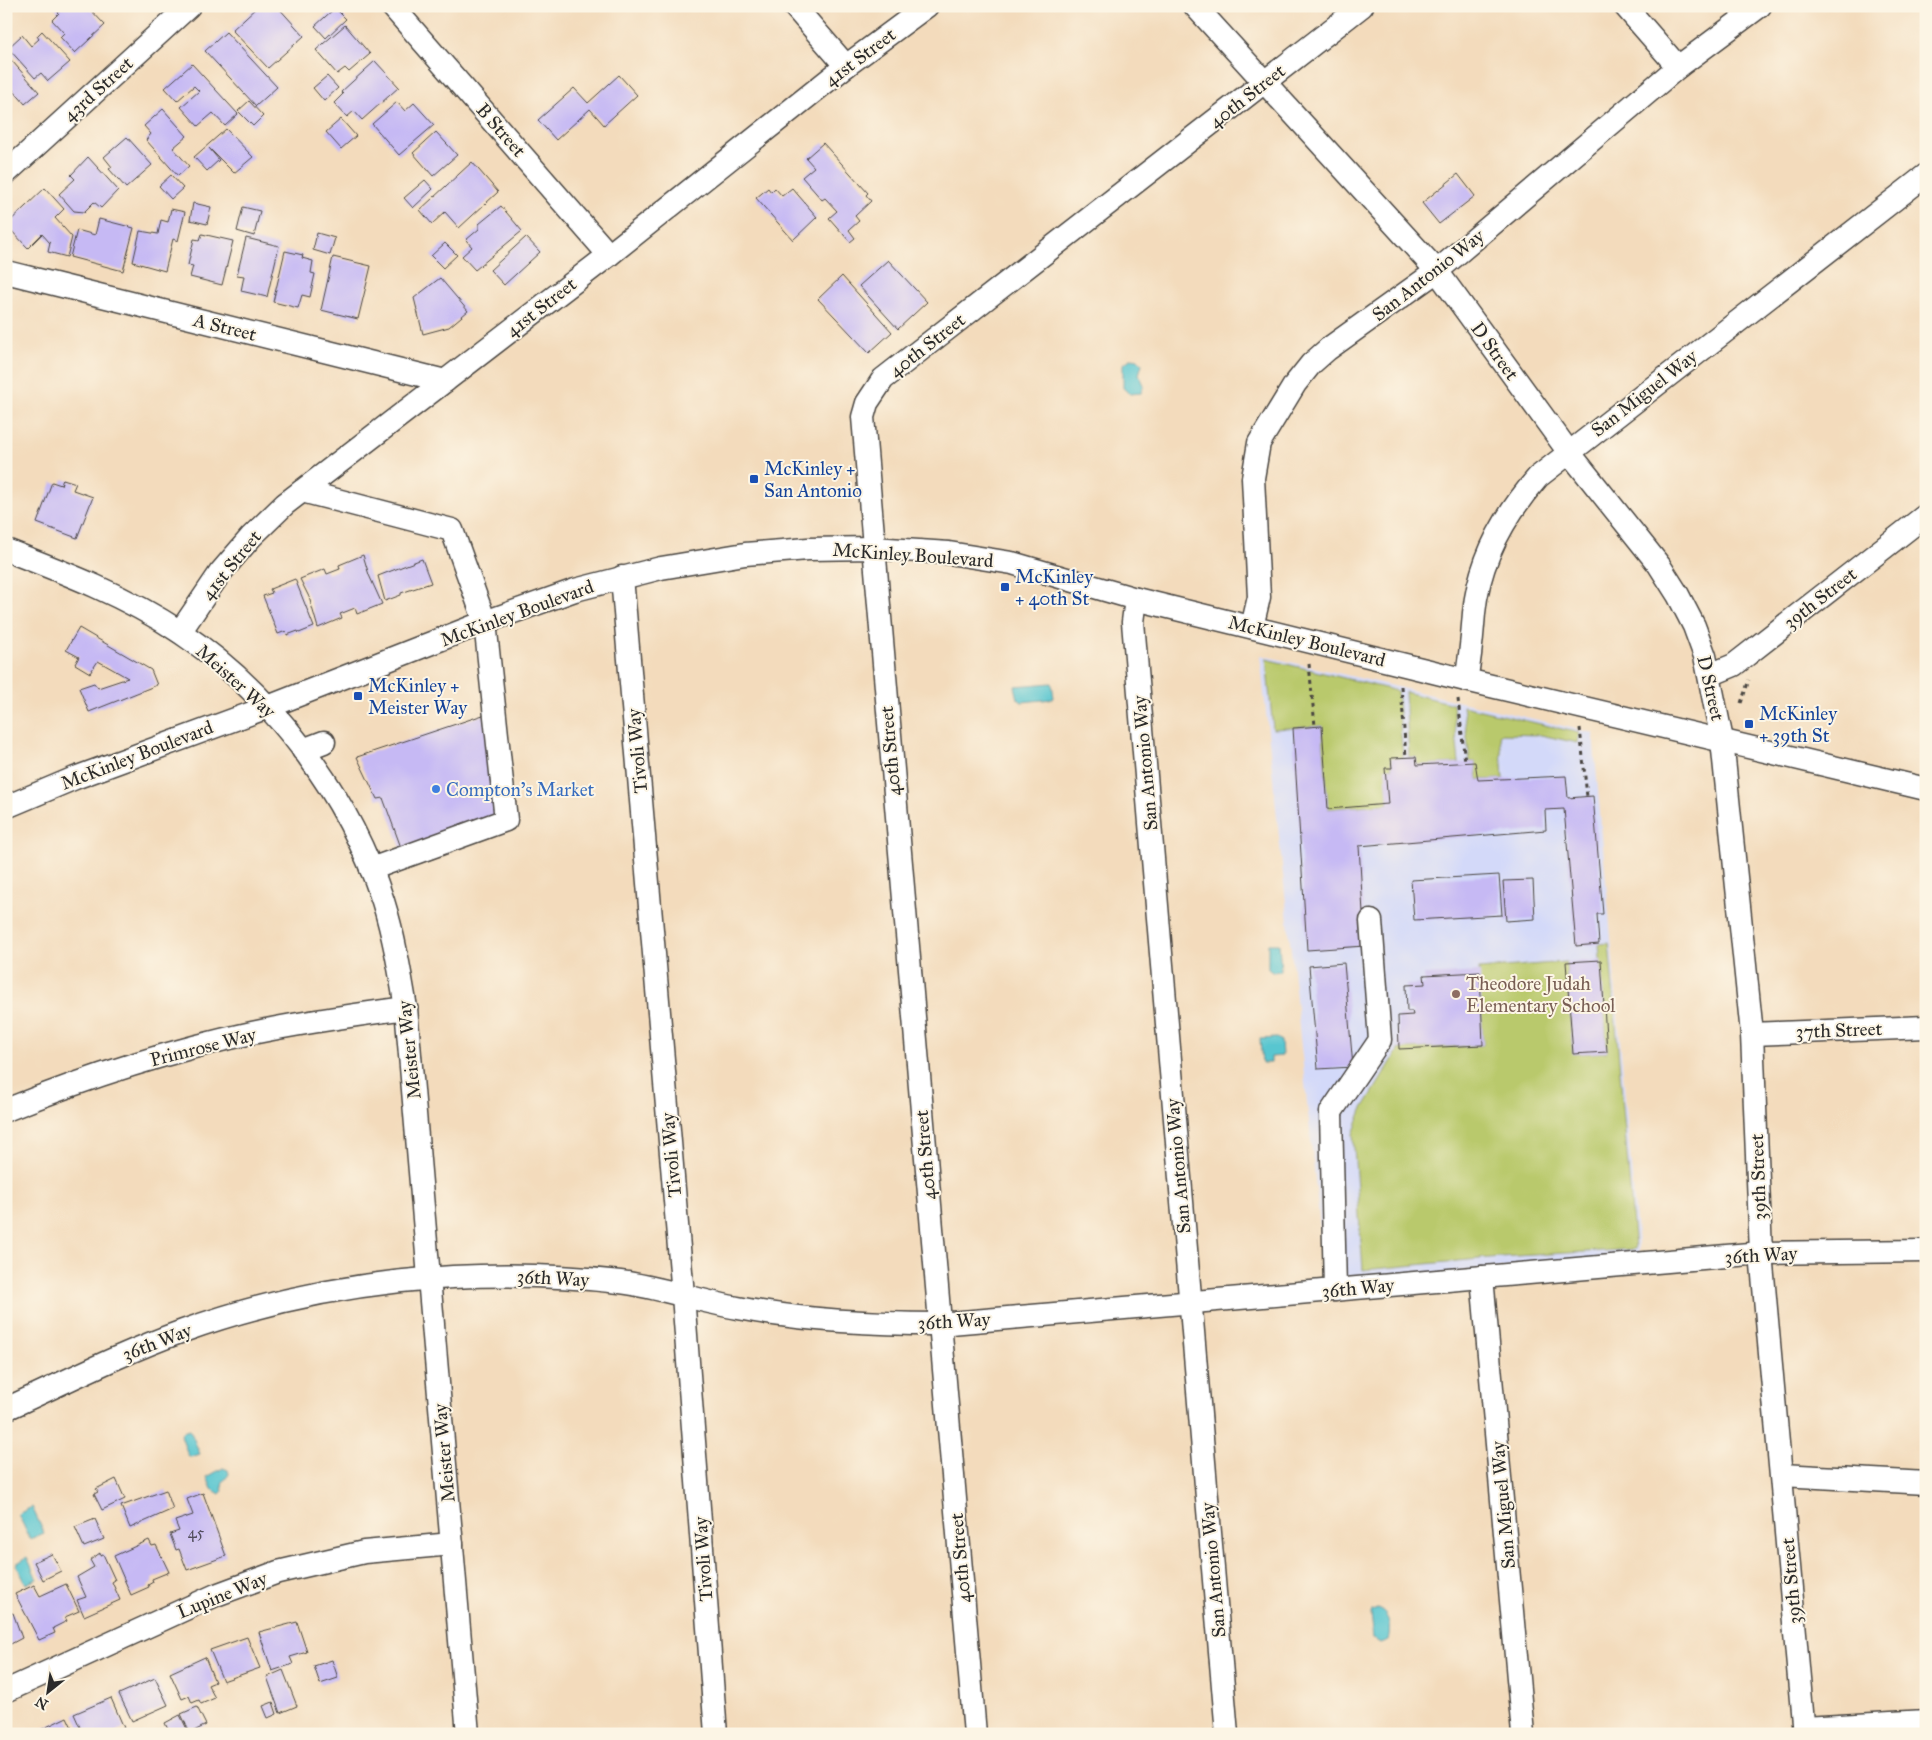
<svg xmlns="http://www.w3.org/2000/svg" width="1932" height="1740" font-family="'IM FELL Great Primer',serif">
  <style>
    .built { fill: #d3d9f9 }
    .green { fill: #b9c96c; stroke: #727a4c }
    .water { fill: #59c6d0; stroke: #42787e }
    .building { fill: #c6b9f4 }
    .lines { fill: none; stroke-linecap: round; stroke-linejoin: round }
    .minor-casing { stroke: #494541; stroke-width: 25 }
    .path { stroke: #494541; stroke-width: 3; stroke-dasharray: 4 4; stroke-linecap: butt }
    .minor { stroke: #fff; stroke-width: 22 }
    .transit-dot { fill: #1a4fb4; stroke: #fcf5e5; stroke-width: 2 }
    .shop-dot { fill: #3f7fe0; stroke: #fcf5e5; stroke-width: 2 }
    .education-dot { fill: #8d6e63; stroke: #fcf5e5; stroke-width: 2 }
    .labels { text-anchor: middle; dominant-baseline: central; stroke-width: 4; stroke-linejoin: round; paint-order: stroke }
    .number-label { font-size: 16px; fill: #524e5d }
    .street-label { font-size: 19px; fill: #2b2b2b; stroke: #fcf5e5 }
    .transit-label { font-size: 19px; fill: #164399; stroke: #fcf5e5; text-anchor: start }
    .shop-label { font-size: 19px; fill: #366cbe; stroke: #fcf5e5; text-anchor: start }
    .education-label { font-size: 19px; fill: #785e54; stroke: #fcf5e5; text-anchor: start }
  </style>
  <rect width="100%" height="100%" fill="#fcf5e5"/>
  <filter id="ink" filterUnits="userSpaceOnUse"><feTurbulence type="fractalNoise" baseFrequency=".02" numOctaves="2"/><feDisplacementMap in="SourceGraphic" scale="10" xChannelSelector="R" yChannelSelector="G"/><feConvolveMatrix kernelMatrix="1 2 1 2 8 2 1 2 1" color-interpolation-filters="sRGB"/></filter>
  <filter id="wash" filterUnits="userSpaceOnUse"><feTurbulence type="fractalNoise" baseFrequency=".0096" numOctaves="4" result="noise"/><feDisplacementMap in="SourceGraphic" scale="20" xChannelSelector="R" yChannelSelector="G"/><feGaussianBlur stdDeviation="1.12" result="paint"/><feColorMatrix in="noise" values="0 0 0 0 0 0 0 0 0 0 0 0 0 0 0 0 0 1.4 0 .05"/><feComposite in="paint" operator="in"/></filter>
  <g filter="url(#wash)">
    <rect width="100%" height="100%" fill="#f3dbbc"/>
    <polygon class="built" points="1260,655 1593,733 1639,1256 1326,1284"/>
    <g class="green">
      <polygon points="1266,659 1397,691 1403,758 1391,759 1392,768 1386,768 1388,804 1328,809 1322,726 1273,729"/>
      <polygon points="1405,692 1453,704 1459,763 1417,765 1416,757 1409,757"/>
      <polygon points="1463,706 1579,733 1578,743 1541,735 1500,734 1503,779 1478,780 1475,762 1470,762"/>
      <polygon points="1609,943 1635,1249 1500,1257 1363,1270 1353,1134 1362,1110 1399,1049 1483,1045 1479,969 1566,962 1573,1054 1607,1052 1599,944"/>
    </g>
    <g class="water">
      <polygon points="1132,358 1138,359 1142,364 1139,374 1144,385 1141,393 1130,394 1123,388 1123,364"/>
      <polygon points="1052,683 1054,698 1052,699 1022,702 1018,699 1015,686"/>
      <polygon points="1268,944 1279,944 1281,971 1272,972 1268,969"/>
      <polygon points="1277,1038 1281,1041 1282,1056 1271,1057 1271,1063 1262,1063 1260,1039"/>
      <polygon points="190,1430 200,1454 191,1457 188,1455 181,1435 182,1432"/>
      <path d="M223 1468 228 1470 229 1474C225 1481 220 1481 223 1491L220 1494 212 1489 207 1477Z"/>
      <polygon points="32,1507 44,1533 30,1539 18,1514"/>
      <polygon points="27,1557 37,1579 26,1584 16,1564"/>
      <path d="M1377 1609C1390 1613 1391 1628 1388 1640L1380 1643 1374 1639 1371 1614 1372 1611Z"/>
    </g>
    <g id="blocks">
      <g class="building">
        <polygon points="54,6 87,6 105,25 75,53 60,37 64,33 52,20 59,13"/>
        <polygon points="258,6 277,6 304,36 268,68 232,30"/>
        <polygon points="335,8 346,19 326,38 315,26"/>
        <polygon points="345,25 370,54 349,72 345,68 337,74 316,50"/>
        <polygon points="42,31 70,62 48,81 41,73 35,78 8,48 22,35 31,46 39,39 37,36"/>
        <polygon points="226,32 277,87 256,106 205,51"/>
        <polygon points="6,54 39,92 25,104 8,84 6,86"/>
        <polygon points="375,61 399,87 362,120 354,111 347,117 334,103 343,94 341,92"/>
        <polygon points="192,64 238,114 225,126 213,113 198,126 181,107 199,91 194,86 177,101 165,88"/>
        <polygon points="619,75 637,95 604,125 590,109 556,140 538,120 574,88 588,103"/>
        <polygon points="327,76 338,88 324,101 313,88"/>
        <polygon points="249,101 263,116 253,126 238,111"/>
        <polygon points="397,102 405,111 414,103 434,125 399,155 372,124"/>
        <polygon points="163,109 187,136 173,148 189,166 178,176 146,140 151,134 144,126"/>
        <polygon points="341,119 356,136 341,149 326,132"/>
        <polygon points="226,129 253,157 234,173 209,148 219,160 207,171 194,157"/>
        <polygon points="436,132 457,155 433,176 413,153"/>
        <polygon points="127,137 152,165 126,188 109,169 112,167 104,157"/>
        <polygon points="823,143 868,193 866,195 871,201 855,216 859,221 849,230 855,238 850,242 829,218 837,211 825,198 822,200 802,177 814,167 806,158"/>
        <polygon points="88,157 118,190 101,208 94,202 84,212 74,211 59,194 75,179 71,175"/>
        <polygon points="472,162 498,192 459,228 445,212 432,224 420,210"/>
        <polygon points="1458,174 1475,196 1439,224 1422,203"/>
        <polygon points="171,175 183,188 171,199 159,186"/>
        <polygon points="425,180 433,189 413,208 404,198"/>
        <polygon points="45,188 64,209 55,218 72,237 67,257 48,252 50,243 42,234 28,248 6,225"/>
        <polygon points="768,188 771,192 775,188 782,196 792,188 817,217 793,240 756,198"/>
        <polygon points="193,203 211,207 207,224 190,220"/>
        <polygon points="501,206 522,231 475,270 462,256 472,247 466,240 479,229 479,224"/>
        <polygon points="243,207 260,211 254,236 237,231"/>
        <polygon points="171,209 185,212 178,241 173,239 165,271 133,262 140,231 158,234 161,220 168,222"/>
        <polygon points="99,219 134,228 123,271 70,257 77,230 95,235"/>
        <polygon points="317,233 335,238 330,255 313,250"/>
        <polygon points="202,234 233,241 222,285 190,277 193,266 188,265 194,239 200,240"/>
        <polygon points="526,237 540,252 504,285 490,270"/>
        <polygon points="246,238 279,246 267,297 241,291 244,276 237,275"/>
        <polygon points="445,243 457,255 443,268 431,256"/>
        <polygon points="285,251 303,255 302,258 313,261 311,273 315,274 310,297 302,295 298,308 273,302"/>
        <polygon points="333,257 371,266 358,319 321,310"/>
        <polygon points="888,260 927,302 898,329 859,286"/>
        <polygon points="842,276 892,332 869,353 818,299"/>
        <polygon points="440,278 468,311 449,327 423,334 414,298"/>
        <polygon points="63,479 76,483 73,490 93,497 77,538 37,523 52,482 61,485"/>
        <polygon points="363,555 369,575 382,604 357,614 355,608 340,614 342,618 318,628 309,597 300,579 325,569 327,574 340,569 339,565"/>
        <polygon points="422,559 431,583 401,593 401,595 385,601 378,576"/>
        <polygon points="295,579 314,627 299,633 298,631 287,635 286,631 278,634 263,596 272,593 270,589"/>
        <polygon points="79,628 151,670 157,685 89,712 79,688 94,683 98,688 128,678 98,661 90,673 75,664 79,657 66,650"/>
        <polygon points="486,714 500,818 403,853 383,798 377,799 357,757"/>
        <polygon points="1322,726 1328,809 1388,804 1385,768 1392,768 1391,758 1416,757 1417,765 1475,762 1478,780 1566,776 1568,798 1593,796 1603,914 1597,914 1599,944 1576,946 1564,809 1545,810 1546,830 1359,846 1365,946 1307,950 1293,728"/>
        <polygon points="1499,875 1502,915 1414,920 1411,880"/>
        <polygon points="1533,880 1535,919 1506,921 1503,881"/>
        <polygon points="1601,960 1607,1052 1573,1054 1566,962"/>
        <polygon points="1344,963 1353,1067 1318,1069 1309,966"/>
        <polygon points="1480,972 1483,1045 1399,1049 1398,1016 1413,1015 1412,1011 1407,1011 1406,985 1425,984 1424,975"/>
        <polygon points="116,1479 125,1499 102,1510 94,1494 98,1492 96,1489"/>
        <polygon points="166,1490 173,1509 130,1528 121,1506"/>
        <polygon points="203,1493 226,1556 187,1570 179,1549 176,1550 170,1534 179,1531 175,1521 193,1515 187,1499"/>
        <polygon points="95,1519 104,1539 84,1547 75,1527"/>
        <polygon points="149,1540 152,1546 156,1545 169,1572 152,1579 153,1582 148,1585 149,1587 131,1595 114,1556"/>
        <polygon points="100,1553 100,1555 103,1554 115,1580 112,1582 120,1600 84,1616 77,1600 86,1597 77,1577 94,1567 90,1560"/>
        <polygon points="52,1554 61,1571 43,1580 34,1562"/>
        <polygon points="66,1584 79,1611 65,1617 67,1621 53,1628 55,1633 39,1640 15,1594 34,1585 40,1596"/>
        <polygon points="13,1613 22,1638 7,1646 9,1652 6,1653 6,1614"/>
        <polygon points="297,1622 307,1652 290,1657 293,1664 272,1671 259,1632"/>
        <polygon points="247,1637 260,1668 223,1681 210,1650"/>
        <polygon points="205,1657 215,1682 208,1685 215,1698 201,1704 199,1700 192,1703 189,1696 182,1699 170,1673"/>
        <polygon points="332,1660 338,1678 320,1684 314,1666"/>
        <polygon points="283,1670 297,1706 280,1713 267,1677"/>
        <polygon points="155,1678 168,1705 132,1721 119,1694"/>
        <polygon points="111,1698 124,1728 116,1731 118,1734 83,1734 74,1714"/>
        <polygon points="273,1702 277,1714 268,1718 263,1706"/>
        <polygon points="197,1707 206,1725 190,1733 181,1714"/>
        <polygon points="180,1715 189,1733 170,1734 165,1723"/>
        <polygon points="67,1717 75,1734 32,1734"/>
      </g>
    </g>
  </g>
  <g filter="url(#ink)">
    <use href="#blocks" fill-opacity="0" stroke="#494541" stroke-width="1"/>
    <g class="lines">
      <defs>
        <g id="minor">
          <polyline points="392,6 609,255"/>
          <polyline points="794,6 846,66"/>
          <polyline points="1195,6 1437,271 1568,451 1659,565 1678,595 1694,626 1705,656 1722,740 1752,1034 1761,1253 1804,1734"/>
          <polyline points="1625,6 1678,67"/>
          <polyline points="6,173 189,6"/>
          <polyline points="6,272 445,381"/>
          <polyline points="302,491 452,530 485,622 506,820 371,869"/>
          <path d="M6 550C66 573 126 596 180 632 274 695 348 794 383 901 394 936 400 972 406 1008L468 1734"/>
          <polyline points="622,577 683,1295 716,1734"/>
          <polyline points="1136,599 1133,622 1227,1734"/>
          <polyline points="1252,627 1259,597 1253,478 1259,443 1295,384 1311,364 1328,349 1437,271 1678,67 1760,6"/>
          <polyline points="180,632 220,573 251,537 285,504 609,255 846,66 927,6"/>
          <polyline points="1710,675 1734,665 1926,515"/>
          <path d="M1466 680C1471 655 1472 638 1474 613 1479 560 1504 516 1538 477L1926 175"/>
          <polyline points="303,750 324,742"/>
          <polyline points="6,807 75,778 268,707 485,622 575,590 661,568 745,554 808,549 873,548 949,553 1012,563 1136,599 1466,680 1926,789"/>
          <polyline points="1752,1034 1926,1027"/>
          <path d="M6 1110C86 1078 168 1051 252 1033 303 1022 354 1015 406 1008"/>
          <polyline points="1482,1277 1523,1734"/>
          <polyline points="1335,1290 1331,1112 1380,1040 1371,921"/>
          <path d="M6 1409C65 1382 122 1353 183 1331 320 1281 475 1265 620 1282 660 1287 698 1301 738 1308 805 1321 871 1324 939 1324L1761 1253 1926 1251"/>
          <polyline points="1782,1475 1926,1483"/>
          <polyline points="6,1691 216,1595 278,1572 364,1552 452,1544"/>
          <polyline points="1804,1728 1926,1721"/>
          <polyline points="975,1734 863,417 867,403 883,379 1362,6"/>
        </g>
      </defs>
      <use href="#minor" class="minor-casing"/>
      <g class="path">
        <polyline points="1309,664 1315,726"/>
        <polyline points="1401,686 1406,758"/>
        <polyline points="1458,699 1465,762"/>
        <polyline points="1741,703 1749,680"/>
        <polyline points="1580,728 1587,797"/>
      </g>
      <use href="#minor" class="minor"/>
    </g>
  </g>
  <g class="transit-dot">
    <rect x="749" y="474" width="10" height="10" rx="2.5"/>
    <rect x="1000" y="582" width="10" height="10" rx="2.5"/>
    <rect x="353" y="691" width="10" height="10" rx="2.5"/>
    <rect x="1744" y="719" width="10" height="10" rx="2.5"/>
  </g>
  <circle class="shop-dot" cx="436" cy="789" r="5"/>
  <circle class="education-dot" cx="1456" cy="994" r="5"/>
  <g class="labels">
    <g class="number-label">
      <text x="196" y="1532">45</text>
    </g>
    <g class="street-label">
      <text transform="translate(860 57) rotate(-37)">41st Street</text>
      <text transform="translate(98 89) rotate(-42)">43rd Street</text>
      <text transform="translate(1247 96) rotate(-38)">40th Street</text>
      <text transform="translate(501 130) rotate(49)">B Street</text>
      <text transform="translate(1428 275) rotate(-38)">San Antonio Way</text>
      <text transform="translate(541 307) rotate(-38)">41st Street</text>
      <text transform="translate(225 327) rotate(14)">A Street</text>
      <text transform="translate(927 345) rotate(-38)">40th Street</text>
      <text transform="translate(1495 351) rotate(54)">D Street</text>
      <text transform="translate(1644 393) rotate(-38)">San Miguel Way</text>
      <text transform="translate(913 555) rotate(4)">McKinley Boulevard</text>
      <text transform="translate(231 565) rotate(-51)">41st Street</text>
      <text transform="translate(1820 598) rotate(-38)">39th Street</text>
      <text transform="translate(517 613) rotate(-20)">McKinley Boulevard</text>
      <text transform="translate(1307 641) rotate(14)">McKinley Boulevard</text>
      <text transform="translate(236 681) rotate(42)">Meister Way</text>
      <text transform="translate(1711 688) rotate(77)">D Street</text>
      <text transform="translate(637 751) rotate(-95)">Tivoli Way</text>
      <text transform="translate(890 751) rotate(-95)">40th Street</text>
      <text transform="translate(137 755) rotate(-21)">McKinley Boulevard</text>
      <text transform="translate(1145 763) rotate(-95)">San Antonio Way</text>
      <text transform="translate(1839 1030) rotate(-2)">37th Street</text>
      <text transform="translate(203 1047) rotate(-14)">Primrose Way</text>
      <text transform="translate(409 1050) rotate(-96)">Meister Way</text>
      <text transform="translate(671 1155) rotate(-95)">Tivoli Way</text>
      <text transform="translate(925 1155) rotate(-95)">40th Street</text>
      <text transform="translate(1178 1166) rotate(-95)">San Antonio Way</text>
      <text transform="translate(1758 1177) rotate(-92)">39th Street</text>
      <text transform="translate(1761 1255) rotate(-3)">36th Way</text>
      <text transform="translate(553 1278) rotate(3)">36th Way</text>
      <text transform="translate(1358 1288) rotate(-5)">36th Way</text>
      <text transform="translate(954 1321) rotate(-3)">36th Way</text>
      <text transform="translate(157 1342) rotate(-21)">36th Way</text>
      <text transform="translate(444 1453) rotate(-95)">Meister Way</text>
      <text transform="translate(1503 1505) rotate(-95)">San Miguel Way</text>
      <text transform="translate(960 1558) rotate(-95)">40th Street</text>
      <text transform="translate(703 1559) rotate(-94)">Tivoli Way</text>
      <text transform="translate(1213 1570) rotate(-95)">San Antonio Way</text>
      <text transform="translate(1791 1581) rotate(-95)">39th Street</text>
      <text transform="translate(222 1595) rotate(-22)">Lupine Way</text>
    </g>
    <g class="transit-label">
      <text x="764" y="468">McKinley +<tspan x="764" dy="22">San Antonio</tspan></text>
      <text x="1015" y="576">McKinley<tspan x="1015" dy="22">+ 40th St</tspan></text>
      <text x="368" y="685">McKinley +<tspan x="368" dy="22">Meister Way</tspan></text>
      <text x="1759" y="713">McKinley<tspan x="1759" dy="22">+ 39th St</tspan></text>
    </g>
    <g class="shop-label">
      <text x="446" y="789">Compton's Market</text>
    </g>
    <g class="education-label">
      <text x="1466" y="983">Theodore Judah<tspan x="1466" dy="22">Elementary School</tspan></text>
    </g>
  </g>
  <rect width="1932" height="1740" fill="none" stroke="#fcf5e5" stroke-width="25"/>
  <g transform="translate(48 1692) rotate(210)" stroke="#fcf5e5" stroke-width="4" paint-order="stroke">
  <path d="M0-4L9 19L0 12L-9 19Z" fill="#2b2b2b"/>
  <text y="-8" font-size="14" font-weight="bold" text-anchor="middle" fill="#2b2b2b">N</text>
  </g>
</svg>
